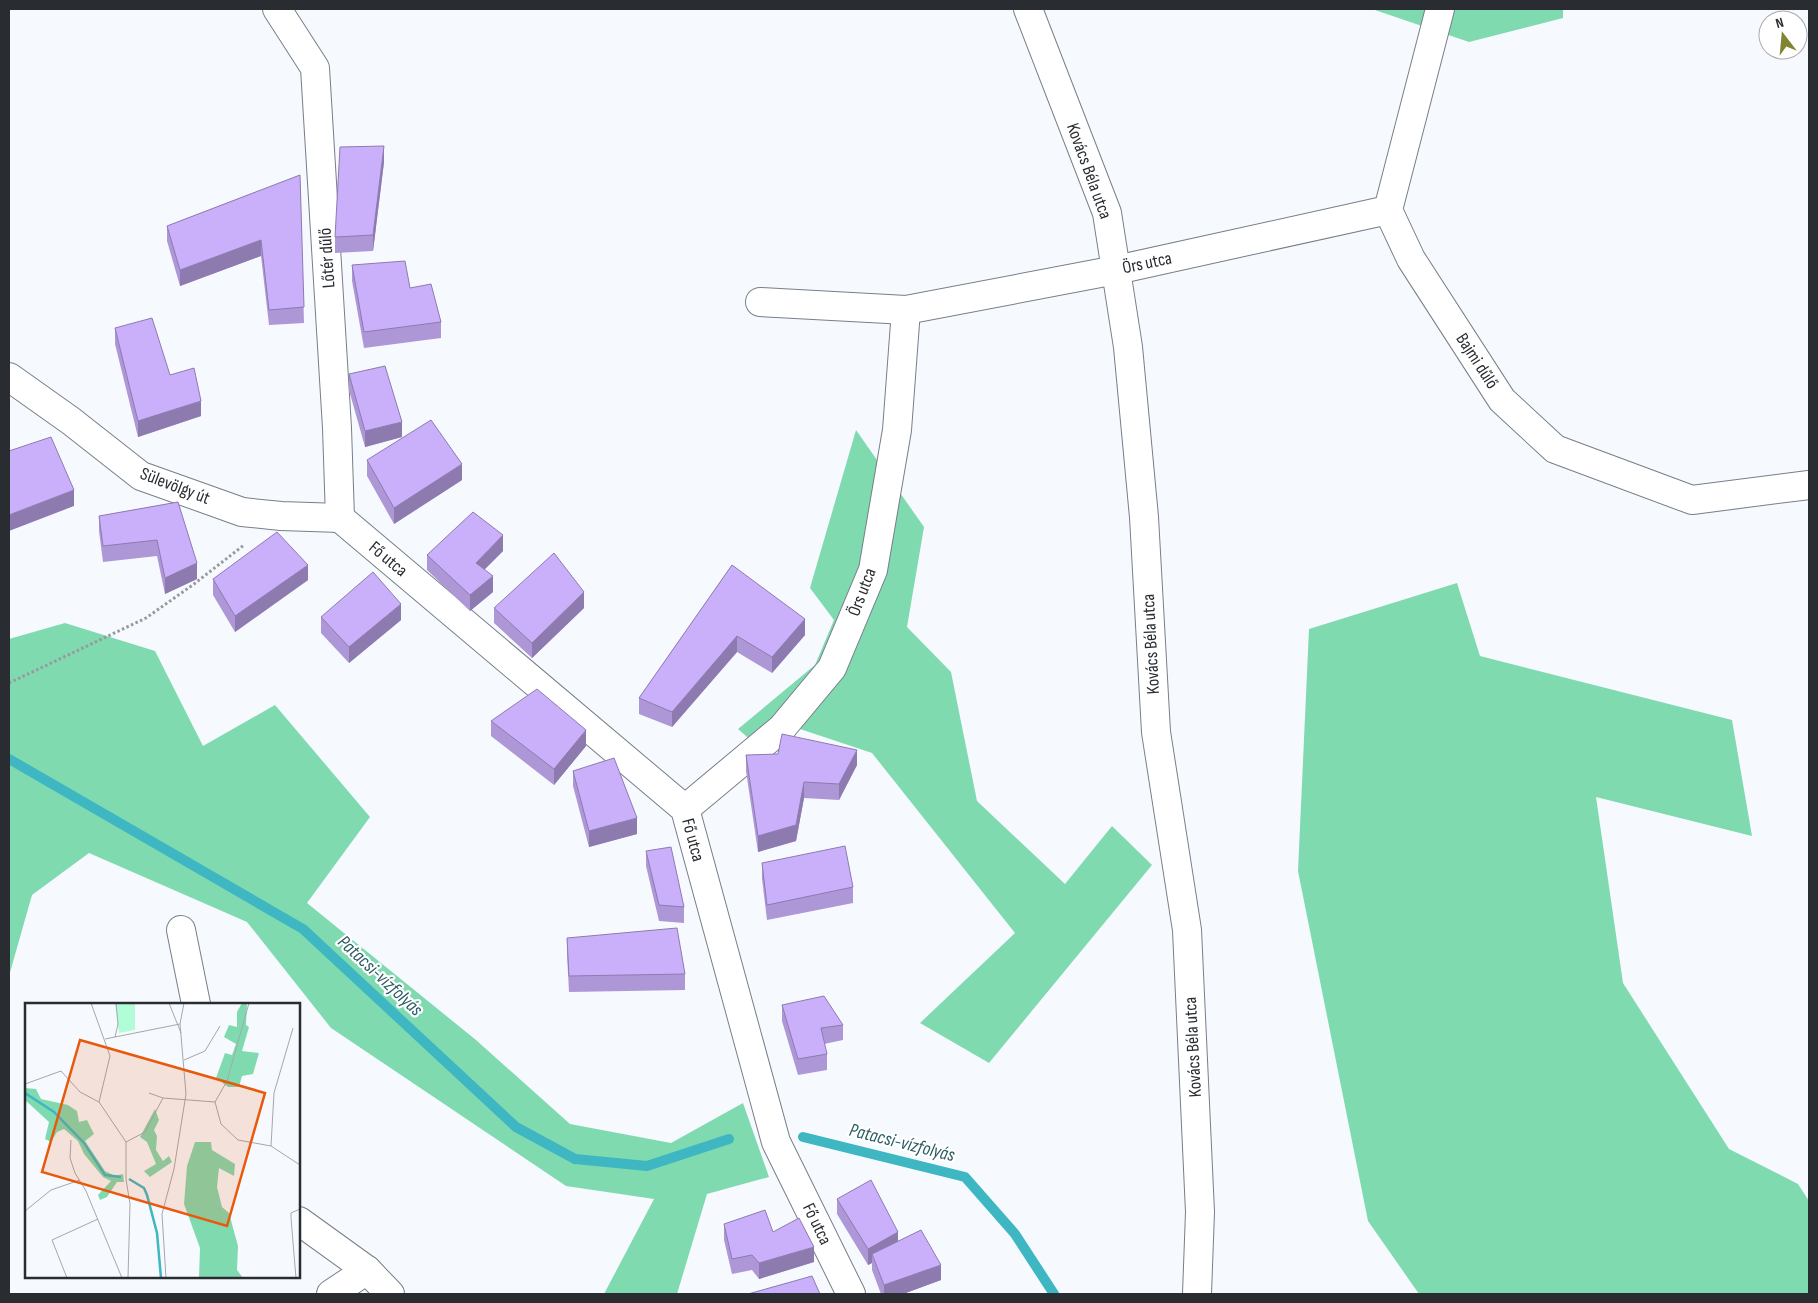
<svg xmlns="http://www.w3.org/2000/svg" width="1818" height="1303" font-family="'Sofia Sans Condensed',sans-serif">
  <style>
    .forest { fill: #80dab0 }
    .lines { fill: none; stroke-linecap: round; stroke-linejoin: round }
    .stream { stroke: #3eb7c3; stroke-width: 10 }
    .minor-casing { stroke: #767f88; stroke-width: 30 }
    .path { stroke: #969a9e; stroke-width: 3; stroke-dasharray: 2.5 2.5; stroke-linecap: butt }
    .minor { stroke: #fff; stroke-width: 28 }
    .wall { fill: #ae97d7 }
    .shaded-wall { fill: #8d7baf }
    .building { fill: #cab0fa; stroke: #8d7baf }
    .labels { text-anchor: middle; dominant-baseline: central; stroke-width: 4.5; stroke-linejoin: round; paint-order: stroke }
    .street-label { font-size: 18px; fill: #292d31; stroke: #fff }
    .water-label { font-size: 19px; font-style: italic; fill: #2b5d63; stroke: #fff }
    .inset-river { fill: none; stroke: #3eb7c3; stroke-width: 2.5 }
    .inset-road { fill: none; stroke: #a4a8ac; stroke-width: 1 }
    .view { fill: #e8590c; fill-opacity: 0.15; stroke: #e8590c; stroke-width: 2.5 }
    .inset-edge { fill: none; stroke: #292d31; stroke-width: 2.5 }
  </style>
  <rect width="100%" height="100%" fill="#f6fafe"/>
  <g class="forest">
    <polygon points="1372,9 1563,9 1563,18 1469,42"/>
    <polygon points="856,430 924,527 907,627 951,672 977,801 1065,884 1112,826 1152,865 989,1063 920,1023 1015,933 872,753 794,727 768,755 738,729 815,665 834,620 810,588"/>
    <polygon points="1457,583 1480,656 1732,720 1752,836 1596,797 1623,983 1729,1149 1798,1184 1809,1201 1809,1294 1419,1294 1368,1221 1298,871 1309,629"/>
    <polygon points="65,623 155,651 203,746 275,705 370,817 307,903 476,1040 570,1124 671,1143 743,1103 769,1177 707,1194 677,1294 604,1294 654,1199 566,1186 331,1028 247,922 89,853 32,895 9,976 9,639"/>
  </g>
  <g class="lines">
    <g class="stream">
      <polyline points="9,759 303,929 516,1127 575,1159 647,1166 729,1139"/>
      <polyline points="803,1137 965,1177 1015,1234 1054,1294"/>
    </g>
    <defs>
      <g id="minor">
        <polyline points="277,9 315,68 337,428 340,518"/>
        <polyline points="1028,9 1107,213 1128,347 1144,517 1156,732 1187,930 1200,1212 1197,1294"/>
        <polyline points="1440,9 1388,210 1411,259 1502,400 1555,449 1692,500 1809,485"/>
        <polyline points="760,302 906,310 1116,270 1388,210"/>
        <polyline points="9,377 71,421 141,476 242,512 281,516 340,518"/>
        <polyline points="340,518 685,809 776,1142 851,1294"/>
        <polyline points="685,809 782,728 832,668 873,570 897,430 906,310"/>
        <polyline points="181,930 196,1004"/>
        <polyline points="299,1221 367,1270 390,1294"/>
        <polyline points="331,1294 367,1270"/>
      </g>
    </defs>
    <use href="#minor" class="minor-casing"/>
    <polyline class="path" points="9,683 146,618 194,584 244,545"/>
    <use href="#minor" class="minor"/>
  </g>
  <g class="wall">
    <polygon points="384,162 373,251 335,253 335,237"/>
    <polygon points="300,175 304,323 269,325 261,256 180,286 167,241 167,226"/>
    <polygon points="352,265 410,288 441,322 441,338 364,348 352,281"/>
    <polygon points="115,328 201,416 138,437 115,344"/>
    <polygon points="349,374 402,437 365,447 349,390"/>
    <polygon points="367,460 462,480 394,524 367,476"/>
    <polygon points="178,502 197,579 165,594 157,556 103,562 99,531 99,516"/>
    <polygon points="503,551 484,570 493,592 470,611 427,570 427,555"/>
    <polygon points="732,565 805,635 772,673 737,652 672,727 639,714 639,698"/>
    <polygon points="213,579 308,580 235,632 213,595"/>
    <polygon points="494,608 584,608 532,658 494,623"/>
    <polygon points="321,617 401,620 349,663 321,633"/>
    <polygon points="491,721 586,746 554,785 491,736"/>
    <polygon points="746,755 857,765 839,800 804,798 796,841 758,852 746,771"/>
    <polygon points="573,771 637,834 589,847 573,786"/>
    <polygon points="646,851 684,907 684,923 659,921 646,866"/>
    <polygon points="762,863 853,887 853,903 767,920 762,879"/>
    <polygon points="567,938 685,974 685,990 569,992 567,954"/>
    <polygon points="782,1005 843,1025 843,1040 824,1044 827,1054 827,1070 798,1075 782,1021"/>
    <polygon points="837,1199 898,1242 941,1280 903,1294 881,1294 872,1270 872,1263 868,1265 837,1214"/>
    <polygon points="724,1224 773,1232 814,1262 759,1279 752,1270 732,1274 724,1240"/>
  </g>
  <g class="shaded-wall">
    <polygon points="384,146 384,162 373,251 373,235"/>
    <polygon points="261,240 261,256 180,286 180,270"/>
    <polygon points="201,401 201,416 138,437 138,421"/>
    <polygon points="402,422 402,437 365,447 365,431"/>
    <polygon points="462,464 462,480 394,524 394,508"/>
    <polygon points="74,490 74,506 9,531 9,515"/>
    <polygon points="503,535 503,551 476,578 476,563"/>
    <polygon points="197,563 197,579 165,594 165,578"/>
    <polygon points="308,565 308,580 235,632 235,616"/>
    <polygon points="493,576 493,592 470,611 470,595"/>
    <polygon points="584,592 584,608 532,658 532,643"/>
    <polygon points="401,604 401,620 349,663 349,647"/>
    <polygon points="805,619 805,635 772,673 772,657"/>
    <polygon points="737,636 737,652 672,727 672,712"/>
    <polygon points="586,730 586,746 554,785 554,769"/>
    <polygon points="857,750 857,765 839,800 839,784"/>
    <polygon points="804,782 804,798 796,841 758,852 758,836"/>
    <polygon points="637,818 637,834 589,847 589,831"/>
    <polygon points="898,1232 898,1247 872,1254 872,1263 868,1265 868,1249"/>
    <polygon points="814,1247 814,1262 759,1279 759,1263"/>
    <polygon points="941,1265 941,1280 903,1294 884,1294 884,1285"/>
  </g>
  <g class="building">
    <polygon points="384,146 373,235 335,237 340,147"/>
    <polygon points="300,175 304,307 269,310 261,240 180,270 167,226"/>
    <polygon points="405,261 410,288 431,284 441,322 364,332 352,265"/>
    <polygon points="152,318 170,375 194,368 201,401 138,421 115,328"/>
    <polygon points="385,366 402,422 365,431 349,374"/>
    <polygon points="431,420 462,464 394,508 367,460"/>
    <polygon points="51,437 74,490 9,515 9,451"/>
    <polygon points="178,502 197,563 165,578 157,540 103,546 99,516"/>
    <polygon points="473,512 503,535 476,563 493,576 470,595 427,555"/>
    <polygon points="277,532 308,565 235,616 213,579"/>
    <polygon points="554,553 584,592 532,643 494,608"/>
    <polygon points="732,565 805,619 772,657 737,636 672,712 639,698"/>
    <polygon points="373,572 401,604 349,647 321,617"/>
    <polygon points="537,689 586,730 554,769 491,721"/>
    <polygon points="782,734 857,750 839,784 804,782 796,825 758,836 746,755 778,754"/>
    <polygon points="614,758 637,818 589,831 573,771"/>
    <polygon points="845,846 853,887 767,905 762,863"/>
    <polygon points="671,847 684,907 659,905 646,851"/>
    <polygon points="677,928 685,974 569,976 567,938"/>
    <polygon points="824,996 843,1025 821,1028 827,1054 798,1059 782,1005"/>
    <polygon points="871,1180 898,1232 868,1249 837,1199"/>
    <polygon points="765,1210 773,1232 799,1218 814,1247 759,1263 752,1255 732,1259 724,1224"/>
    <polygon points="921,1230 941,1265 884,1285 872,1254"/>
    <polygon points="812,1276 820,1294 748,1294"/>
  </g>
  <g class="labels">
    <g class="street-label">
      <text transform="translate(1089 171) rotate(70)">Kovács Béla utca</text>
      <text transform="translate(327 258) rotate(-94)">Lőtér dűlő</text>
      <text transform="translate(1147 263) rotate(-12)">Örs utca</text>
      <text transform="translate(1477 361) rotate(57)">Bajmi dűlő</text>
      <text transform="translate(175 486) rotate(21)">Sülevölgy út</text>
      <text transform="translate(388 559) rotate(40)">Fő utca</text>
      <text transform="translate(862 592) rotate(-69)">Örs utca</text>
      <text transform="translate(1151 644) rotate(-93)">Kovács Béla utca</text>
      <text transform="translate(693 840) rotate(75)">Fő utca</text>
      <text transform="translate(1193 1047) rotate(-93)">Kovács Béla utca</text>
      <text transform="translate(817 1224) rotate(64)">Fő utca</text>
    </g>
    <g class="water-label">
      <text transform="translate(380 976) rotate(43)">Patacsi-vízfolyás</text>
      <text transform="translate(902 1143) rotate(14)">Patacsi-vízfolyás</text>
    </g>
  </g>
  <g transform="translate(25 1003)">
    <rect width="275" height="275" fill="#f6fafe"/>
    <path d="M90 0H110V27L94 30Z" fill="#b0fdd8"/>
    <path d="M217 0H222L221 22 224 24 217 48 234 50 228 71 217 73 214 84H203L191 75 200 50 207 52 211 41 199 34 204 22 212 24V9ZM0 85 11 86 16 96 43 102 52 108 54 119 62 117 69 131 60 138 80 168 90 173 98 171 99 179H92L82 194 75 197 73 192 86 178 78 174 59 151 53 138 39 126 32 129 26 139 20 136 24 119 0 97ZM130 106 134 117 129 127 132 133 131 147 138 158 144 153 147 159 125 174 119 168 131 161 122 139 115 134ZM170 139H186L187 147 210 161 209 173 194 165 192 184 197 204 204 210 213 243 212 267 218 275H174L175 245 159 201 162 163Z" fill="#80dab0"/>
    <path class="inset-river" d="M0 90 29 109 59 140 80 172 96 174M104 176 119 185 122 192 132 230 136 275"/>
    <path class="inset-road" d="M66 0 85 53 74 99M144 0 156 30M224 0 202 78 190 99 196 121 213 137 246 143 275 162M90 34 93 21 91 0M80 36 155 21 159 0M159 57 180 48 195 23M0 81 36 68 55 89 74 99M124 90 138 95 190 99M74 99 101 139V176L105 201 103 275M46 137 45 155 50 170 61 188 97 275M101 139 120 129 138 95M246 143 249 90 268 25M0 208 26 187 55 177M42 275 27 237 73 216M141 275 137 211 149 166 161 91 155 21M271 275 266 215V210L275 206"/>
    <path class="view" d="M55 37 240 90 202 223 17 169Z"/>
    <rect width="275" height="275" class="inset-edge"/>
  </g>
  <rect width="1818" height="1303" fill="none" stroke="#292d31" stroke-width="20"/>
  <g transform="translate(1783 35) rotate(344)"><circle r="24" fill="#ffffff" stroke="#a9abad"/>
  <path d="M0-4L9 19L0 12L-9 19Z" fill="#808530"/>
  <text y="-8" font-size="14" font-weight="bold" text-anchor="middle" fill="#292d31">N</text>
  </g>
</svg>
